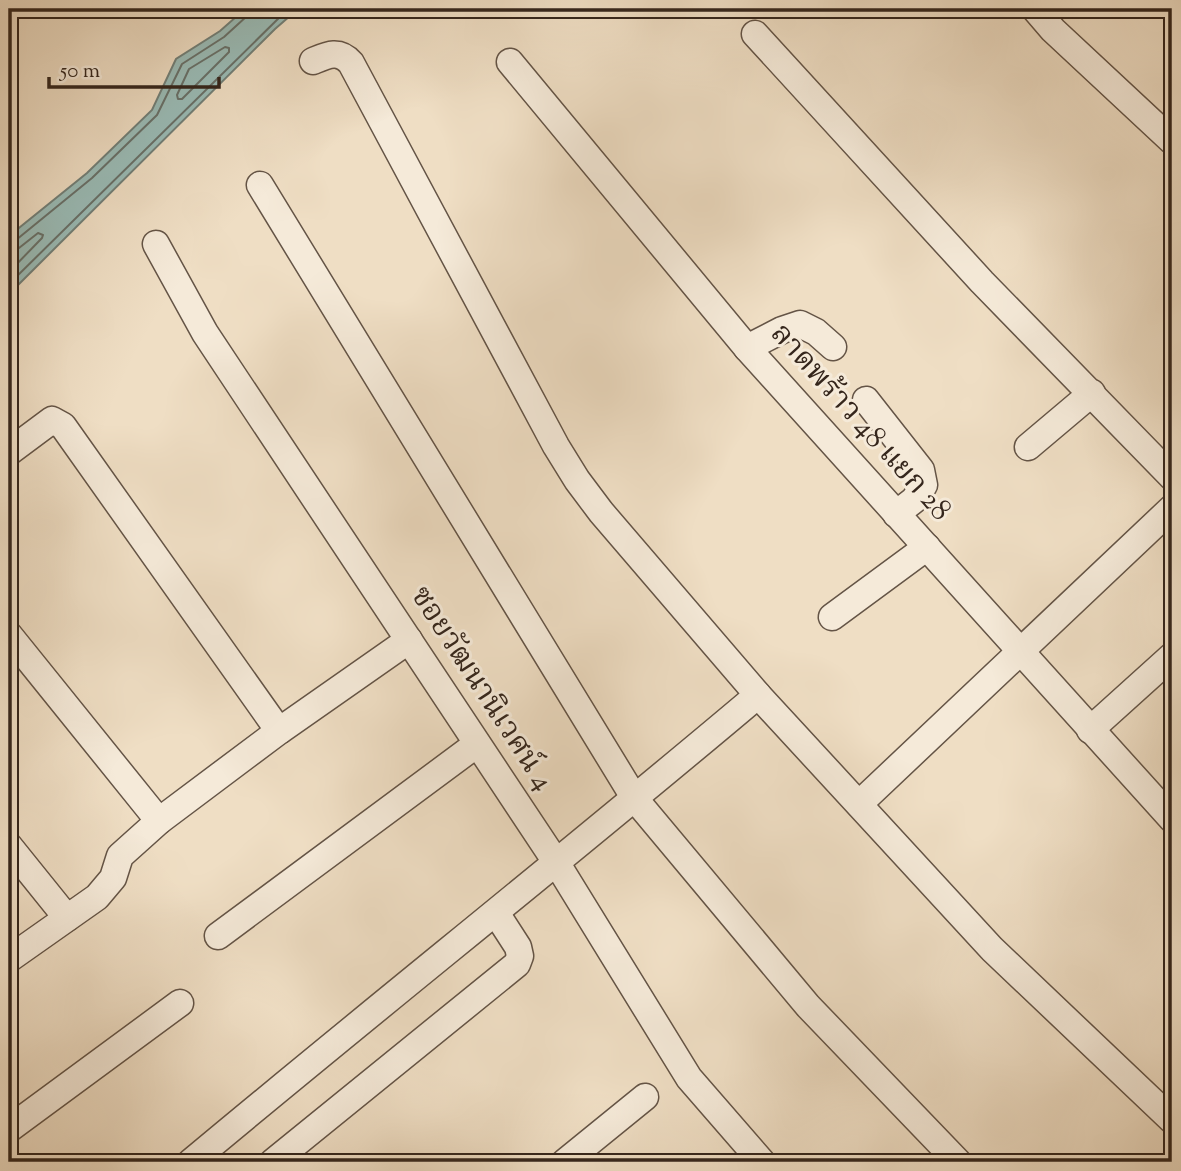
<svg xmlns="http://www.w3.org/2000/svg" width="1181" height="1171" font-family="'Sorts Mill Goudy','Noto Serif Thai',serif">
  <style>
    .water { fill: #9abcb7; stroke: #728079; stroke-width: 2 }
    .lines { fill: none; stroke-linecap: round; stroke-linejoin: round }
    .shore { stroke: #68716a; stroke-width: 2 }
    .minor-casing { stroke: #645446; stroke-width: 29 }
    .minor { stroke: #f5ead9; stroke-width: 26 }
    .labels { text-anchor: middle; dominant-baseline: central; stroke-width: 6; stroke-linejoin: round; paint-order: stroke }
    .street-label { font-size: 30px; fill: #35261c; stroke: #f5ead9 }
  </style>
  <rect width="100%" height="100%" fill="#efdec4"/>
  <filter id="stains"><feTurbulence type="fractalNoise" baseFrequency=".00286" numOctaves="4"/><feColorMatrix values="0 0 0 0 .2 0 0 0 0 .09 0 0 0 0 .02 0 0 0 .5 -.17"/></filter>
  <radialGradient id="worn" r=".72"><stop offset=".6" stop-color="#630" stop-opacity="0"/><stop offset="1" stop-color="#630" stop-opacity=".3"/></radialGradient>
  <polygon class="water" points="245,9 298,9 275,29 9,294 9,236 87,173 152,110 176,59 220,31"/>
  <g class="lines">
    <g class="shore">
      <polygon points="225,47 229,48 229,52 182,99 178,99 177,95 189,69"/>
      <polyline points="9,241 16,240 92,178 157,115 182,64 224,37 247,16 249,9"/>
      <polyline points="9,250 19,248 38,233 43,235 42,238 9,272"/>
      <polyline points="9,284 288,9"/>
    </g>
    <defs>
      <g id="minor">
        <polyline points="1035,9 1053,30 1172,141"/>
        <polyline points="755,34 982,282 1172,477"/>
        <path d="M313 61C327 55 339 49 351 63L556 446 577 480 601 512 758 695 992 949 1172 1120"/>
        <polyline points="510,62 747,348 1172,819"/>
        <polyline points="260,185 635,799 808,1006 958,1162"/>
        <polyline points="156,244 205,333 556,862 689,1078 762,1162"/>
        <polyline points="747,348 782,330 800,324 816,332 833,347"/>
        <polyline points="866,400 921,470 924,485 914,500 896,514"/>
        <polyline points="1028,447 1092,393"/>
        <polyline points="9,452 52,420 63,426 279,731"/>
        <polyline points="832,617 927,547"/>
        <polyline points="9,635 159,821"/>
        <polyline points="1090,730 1172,656"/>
        <polyline points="859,804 1172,508"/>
        <polyline points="9,846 67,918"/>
        <polyline points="218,936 477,744"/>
        <polyline points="9,959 97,897 113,878 120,856 159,821 279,731 409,640"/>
        <polyline points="9,1129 180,1003"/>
        <path d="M191 1162C379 1005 571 853 758 695"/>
        <polyline points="273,1162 517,964 520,956 518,947 496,913"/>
        <polyline points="565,1162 645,1097"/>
      </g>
    </defs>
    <use href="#minor" class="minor-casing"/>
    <use href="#minor" class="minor"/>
  </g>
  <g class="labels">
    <g class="street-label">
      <text transform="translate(860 423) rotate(48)">ลาดพร้าว 48 แยก 28</text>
      <text transform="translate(481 689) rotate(57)">ซอยวัฒนานิเวศน์ 4</text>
    </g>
  </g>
  <rect width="1181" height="1171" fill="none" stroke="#efdec4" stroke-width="35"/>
  <rect x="10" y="10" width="1160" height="1150" fill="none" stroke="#35261c" stroke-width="3.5"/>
  <rect x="18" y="18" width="1146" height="1136" fill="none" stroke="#35261c" stroke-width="2"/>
  <path d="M49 77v10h170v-10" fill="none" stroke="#35261c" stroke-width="3.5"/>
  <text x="60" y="77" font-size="21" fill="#35261c" stroke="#f5ead9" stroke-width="5" paint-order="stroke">50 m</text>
  <rect width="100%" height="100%" filter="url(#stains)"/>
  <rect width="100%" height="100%" fill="url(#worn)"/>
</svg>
